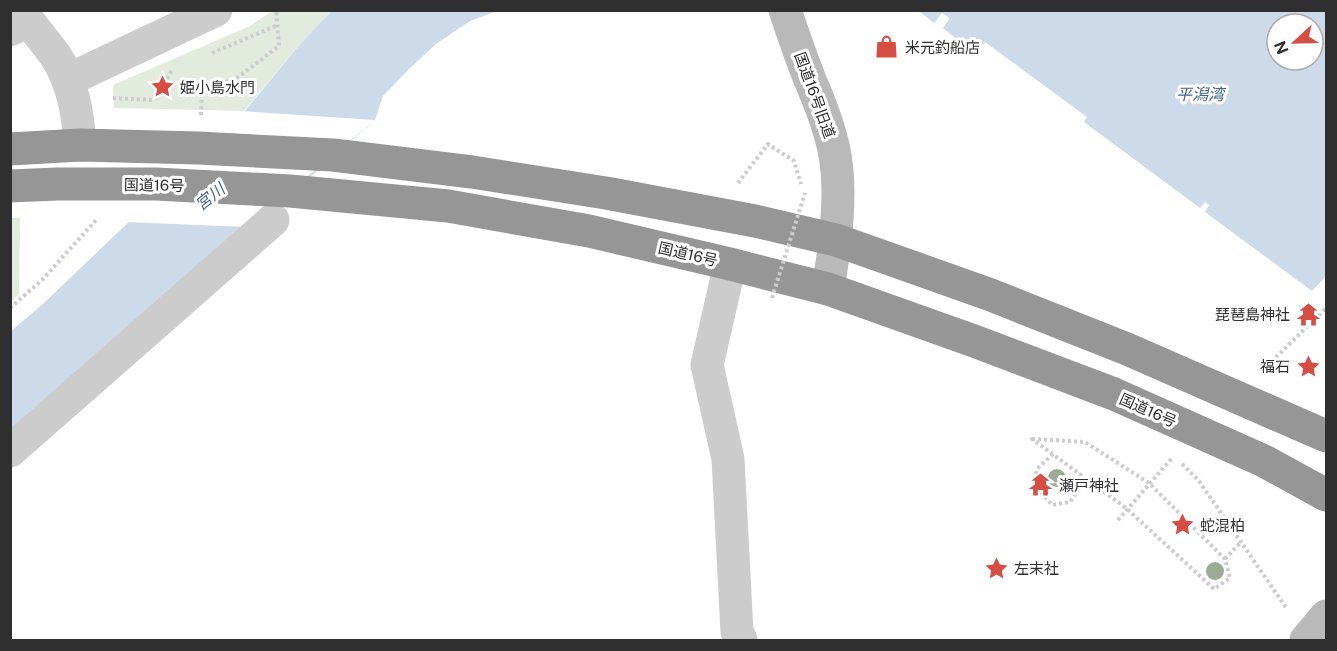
<svg xmlns="http://www.w3.org/2000/svg" width="1337" height="651" font-family="'Public Sans','Noto Sans JP',sans-serif">
  <style>
    .green { fill: #e3ebdf }
    .water { fill: #cddae9; fill-rule: evenodd }
    .pier { fill: #fff }
    .lines { fill: none; stroke-linecap: round; stroke-linejoin: round }
    .path { stroke: #ccc; stroke-width: 4; stroke-dasharray: 3 3; stroke-linecap: butt }
    .lane { stroke: #ccc; stroke-width: 21 }
    .street { stroke: #ccc; stroke-width: 33 }
    .secondary { stroke: #b9b9b9; stroke-width: 33 }
    .highway { stroke: #969696; stroke-width: 33 }
    .path-bridge { stroke: #ccc; stroke-width: 4; stroke-dasharray: 3 3; stroke-linecap: butt }
    .tree { fill: #9dab96 }
    .labels { text-anchor: middle; dominant-baseline: central; stroke-width: 6; stroke-linejoin: round; paint-order: stroke }
    .poi-label { font-size: 15px; fill: #2f2f2f; stroke: #fff; text-anchor: start }
    .street-label { font-size: 15px; fill: #2f2f2f; stroke: #fff }
    .water-label { font-size: 16px; font-style: italic; fill: #44658a; stroke: #fff }
  </style>
  <rect width="100%" height="100%" fill="#fff"/>
  <g class="green">
    <polygon points="272,11 332,11 301,43 244,111 114,108 113,85 250,26"/>
    <polygon points="11,218 20,218 19,294 11,302"/>
  </g>
  <g class="water">
    <polygon points="332,11 497,11 470,21 436,44 409,69 383,96 375,120 11,440 10,332 44,303 244,112 301,43"/>
    <path d="M919 11H1326V276L1312 291 1205 212 1209 205 1205 202 1200 208 1084 122 1087 117 985 42 975 54 943 28 950 18 942 13 934 23ZM1277 24H1313V60H1277Z"/>
  </g>
  <polygon class="pier" points="240,111 375,120 247,227 124,222"/>
  <g class="lines">
    <g class="path">
      <polyline points="212,53 278,25"/>
      <polyline points="113,98 154,100 172,70"/>
      <polyline points="201,115 202,93 208,88 237,78 279,46 276,10"/>
      <polyline points="738,183 768,144 794,161 801,184"/>
      <polyline points="10,308 42,280 98,218"/>
      <polyline points="1263,370 1326,308"/>
      <polygon points="1032,439 1085,442 1149,483 1225,559 1230,578 1214,589 1126,508"/>
      <polyline points="1053,454 1037,469 1034,484 1052,505 1070,502 1086,479"/>
      <polyline points="1182,464 1199,481 1287,609"/>
      <polyline points="1118,520 1173,457"/>
      <polyline points="1225,559 1240,543"/>
    </g>
    <polyline class="lane" points="10,36 33,27"/>
    <g class="street">
      <path d="M20 10C31 25 44 40 55 55 73 82 78 114 80 145"/>
      <polyline points="68,80 216,10"/>
      <polyline points="730,264 707,365 728,459 737,632 741,640"/>
      <polyline points="10,451 273,220"/>
    </g>
    <g class="secondary">
      <path d="M785 10C793 34 801 57 810 80 820 103 829 126 834 150 843 193 835 246 828 289"/>
      <polyline points="1306,640 1326,616"/>
    </g>
    <g class="highway">
      <polyline points="10,149 80,145 198,148 333,155 472,172 606,193 755,221 836,240 991,295 1127,349 1326,436"/>
      <polyline points="10,186 57,184 156,184 290,191 448,206 589,231 730,264 828,289 974,341 1114,394 1264,461 1326,495"/>
    </g>
    <polyline class="path-bridge" points="772,298 805,193"/>
  </g>
  <g class="tree">
    <circle cx="1057" cy="478" r="9"/>
    <circle cx="1215" cy="571" r="9"/>
  </g>
  <defs>
    <symbol id="shop-bare" viewBox="-9 -9 18 18"><path d="M-5-2.5h2.3a2.7 3.5 0 0 1 5.4 0H5L5.5 6h-11ZM-1.5-2.5h3a1.5 2.3 0 0 0-3 0Z" fill="#d54d43" stroke="#fff" stroke-width="2.5" paint-order="stroke"/></symbol>
    <symbol id="sight-bare" viewBox="-9 -9 18 18"><path d="M0-6L1.8-2.2L6-1.7L2.9 1.2L3.7 5.4L0 3.3L-3.7 5.4L-2.9 1.2L-6-1.7L-1.8-2.2Z" fill="#d54d43" stroke="#fff" stroke-width="2.5" paint-order="stroke"/></symbol>
    <symbol id="temple-bare" viewBox="-9 -9 18 18"><path d="M0-6L5-2H3V0L6.5 2.5H4V6H1.5V3h-3V6H-4V2.5H-6.5L-3 0V-2H-5Z" fill="#d54d43" stroke="#fff" stroke-width="2.5" paint-order="stroke"/></symbol>
  </defs>
  <g fill-rule="evenodd">
    <use href="#shop-bare" x="870" y="30" width="33" height="33"/>
    <use href="#sight-bare" x="146" y="70" width="33" height="33"/>
    <use href="#temple-bare" x="1292" y="298" width="33" height="33"/>
    <use href="#sight-bare" x="1292" y="350" width="33" height="33"/>
    <use href="#temple-bare" x="1024" y="468" width="33" height="33"/>
    <use href="#sight-bare" x="1166" y="508" width="33" height="33"/>
    <use href="#sight-bare" x="980" y="552" width="33" height="33"/>
  </g>
  <g class="labels">
    <g class="poi-label">
      <text x="905" y="47">米元釣船店</text>
      <text x="180" y="87">姫小島水門</text>
      <text x="1290" y="314" text-anchor="end">琵琶島神社</text>
      <text x="1290" y="366" text-anchor="end">福石</text>
      <text x="1059" y="485">瀬戸神社</text>
      <text x="1200" y="525">蛇混柏</text>
      <text x="1014" y="568">左末社</text>
    </g>
    <g class="street-label">
      <text transform="translate(815 95) rotate(70)">国道16号旧道</text>
      <text transform="translate(154 185) rotate(1)">国道16号</text>
      <text transform="translate(688 254) rotate(13)">国道16号</text>
      <text transform="translate(1148 410) rotate(24)">国道16号</text>
    </g>
    <g class="water-label">
      <text x="1200" y="94">平潟湾</text>
      <text transform="translate(210 197) rotate(-39)">宮川</text>
    </g>
  </g>
  <rect width="1337" height="651" fill="none" stroke="#2f2f2f" stroke-width="24"/>
  <g transform="translate(1295 42) rotate(248)"><circle r="28" fill="#ffffff" stroke="#acacac" stroke-width="1.5"/>
  <path d="M0-4.5L10 22L0 15L-10 22Z" fill="#d54d43"/>
  <text y="-9" font-size="16" font-weight="bold" text-anchor="middle" fill="#2f2f2f">N</text>
  </g>
</svg>
